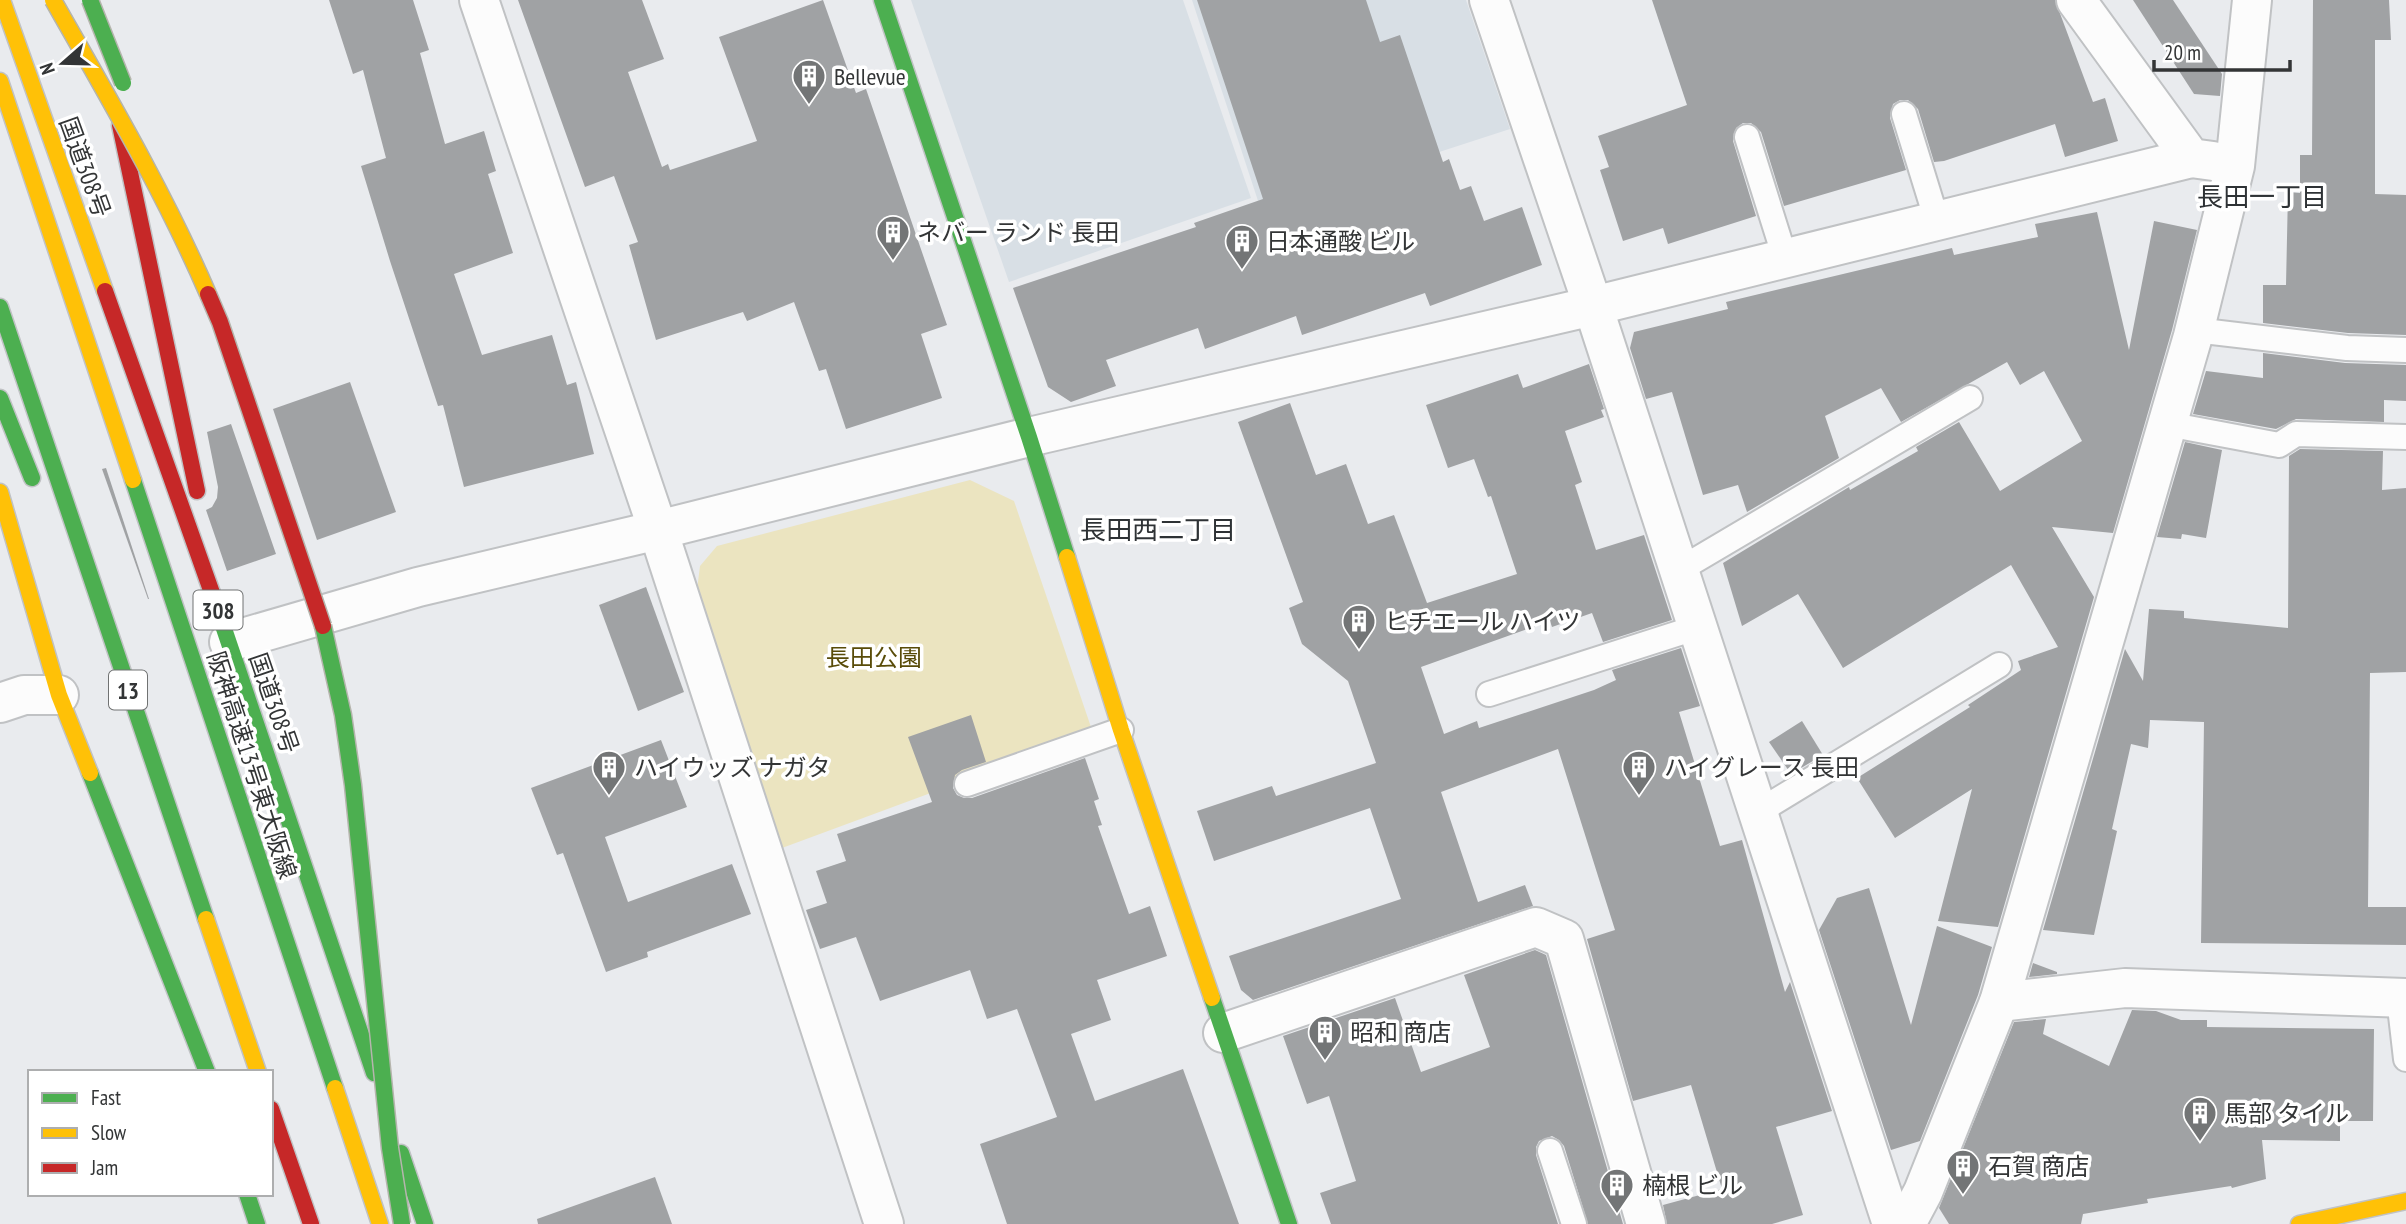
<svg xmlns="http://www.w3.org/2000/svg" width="2406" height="1224" font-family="'PT Sans Narrow','Noto Sans JP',sans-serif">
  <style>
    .built { fill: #d8dfe5 }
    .green { fill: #ebe4c0 }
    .building { fill: #a0a2a4 }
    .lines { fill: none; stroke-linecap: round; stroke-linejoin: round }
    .lane-casing { stroke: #c0c2c4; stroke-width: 28 }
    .street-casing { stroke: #c0c2c4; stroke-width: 42 }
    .fast-casing { stroke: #c0c2c4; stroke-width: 19 }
    .slow-casing { stroke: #c0c2c4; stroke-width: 19 }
    .jam-casing { stroke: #c0c2c4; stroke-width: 19 }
    .lane { stroke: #fcfcfc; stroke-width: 24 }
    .street { stroke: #fcfcfc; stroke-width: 38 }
    .fast { stroke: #4caf50; stroke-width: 16 }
    .slow { stroke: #ffc107; stroke-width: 16 }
    .jam { stroke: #c62828; stroke-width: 16 }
    .fast-bridge-casing { stroke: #b5b5ad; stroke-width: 19; stroke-linecap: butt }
    .slow-bridge-casing { stroke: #b5b5ad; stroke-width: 19; stroke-linecap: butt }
    .jam-bridge-casing { stroke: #b5b5ad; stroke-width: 19; stroke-linecap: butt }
    .fast-bridge { stroke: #4caf50; stroke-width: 16 }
    .slow-bridge { stroke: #ffc107; stroke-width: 16 }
    .jam-bridge { stroke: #c62828; stroke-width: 16 }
    .labels { text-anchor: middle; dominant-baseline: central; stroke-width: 7; stroke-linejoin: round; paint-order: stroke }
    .shield { fill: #fff; stroke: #707272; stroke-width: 2 }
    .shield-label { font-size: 23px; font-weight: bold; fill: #333536 }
    .poi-label { font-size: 24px; fill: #333536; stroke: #fff; text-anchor: start }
    .street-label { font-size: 24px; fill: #333536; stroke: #fff }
    .park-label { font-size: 24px; fill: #594c09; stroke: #fff }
    .neighbourhood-label { font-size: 26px; fill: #2e3235; stroke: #fff }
  </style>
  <rect width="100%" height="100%" fill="#e9ebee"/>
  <g class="built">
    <polygon points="911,0 1183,0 1251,198 1009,282"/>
    <polygon points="1192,0 1466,0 1510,129 1261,210"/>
  </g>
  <polygon class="green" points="970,480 1014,501 1093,733 782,848 697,590 700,566 717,546"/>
  <g class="building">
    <polygon points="329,0 413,0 429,50 420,53 445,144 484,131 496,171 488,174 513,253 454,274 482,355 552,335 567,385 576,382 594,454 464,487 443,405 438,406 390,261 361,166 386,158 363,70 353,74"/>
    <polygon points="518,0 642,0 664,59 628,72 662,167 668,164 670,170 757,141 719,37 823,0 856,93 866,89 947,325 921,334 942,398 846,429 826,369 819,371 794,302 747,321 743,312 656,340 629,245 638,242 614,176 585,187"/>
    <polygon points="1197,0 1366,0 1380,42 1400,35 1443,162 1449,159 1460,190 1471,186 1484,221 1522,207 1542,265 1430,306 1425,293 1302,335 1296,316 1205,349 1198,328 1106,360 1116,386 1071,402 1048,387 1013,288 1196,227 1194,223 1263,199"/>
    <polygon points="1652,0 2055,0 2093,102 2105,98 2118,141 2065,157 2055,124 1944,161 1934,162 1918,109 1908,100 1900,100 1893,104 1890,118 1906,170 1784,206 1761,132 1751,123 1743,123 1736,128 1733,141 1756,216 1668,244 1663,228 1623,241 1600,170 1609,167 1598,136 1687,105"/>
    <polygon points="2133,0 2173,0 2222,74 2220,96 2194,94"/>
    <polygon points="2313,0 2389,0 2391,40 2375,40 2375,194 2406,195 2406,335 2348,333 2263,323 2263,285 2286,285 2288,192 2300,193 2300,155 2312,155"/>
    <polygon points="2097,212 2129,350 2154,221 2197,230 2172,330 2113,533 2052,527 2094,597 1998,927 1938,921 1972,789 1895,838 1857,778 1970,707 1968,705 2021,670 2018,661 2058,647 2011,565 1843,668 1798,594 1742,626 1723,563 1849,487 1850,490 1918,451 1916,447 1959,422 2000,491 2082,441 2044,371 2020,385 2007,362 1901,422 1881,388 1825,416 1839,458 1747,512 1738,485 1703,495 1672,392 1646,399 1630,348 1634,332 1728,309 1726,302 1952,248 1954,255 2038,237 2035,224"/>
    <polygon points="2263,353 2345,363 2406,365 2406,401 2384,400 2384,422 2296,419 2276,429 2193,414 2206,371 2263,378"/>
    <polygon points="1589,364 1604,409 1601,410 1604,417 1565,431 1582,482 1575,485 1596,550 1644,535 1672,620 1603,642 1592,613 1552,627 1550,621 1421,667 1444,734 1477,721 1479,728 1594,690 1616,680 1612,670 1681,648 1700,706 1679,712 1720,846 1742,840 1785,992 1790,982 1832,1111 1776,1127 1803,1215 1772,1224 1667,1224 1663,1205 1722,1189 1691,1085 1633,1101 1587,939 1615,930 1558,749 1441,792 1478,902 1525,885 1533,906 1253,1000 1241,990 1229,956 1401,899 1370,808 1214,861 1197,811 1272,786 1276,796 1376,763 1348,681 1302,644 1289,608 1303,602 1238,422 1290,403 1316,475 1346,464 1368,524 1394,515 1427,603 1517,574 1491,496 1488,497 1474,459 1448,468 1426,405 1518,374 1523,388"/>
    <polygon points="350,382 396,512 317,540 273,409"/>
    <polygon points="231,424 276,554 227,571 206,510 212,507 217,498 218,487 207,432"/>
    <polygon points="2185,442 2222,450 2206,538 2182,534 2181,539 2157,537"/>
    <polygon points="2300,449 2383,451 2382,490 2406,488 2406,672 2370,673 2368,907 2406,907 2406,945 2201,943 2204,722 2150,720 2148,748 2131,744 2112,829 2117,831 2094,935 2043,930 2125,649 2143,681 2149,609 2184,611 2184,618 2288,628 2289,456"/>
    <polygon points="106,468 149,599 148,599 102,469"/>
    <polygon points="646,587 684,692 638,711 599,605"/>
    <polygon points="971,715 986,762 962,770 955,775 953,788 957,795 964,798 972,798 1085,758 1099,799 1094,801 1102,825 1098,826 1129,914 1150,906 1167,956 1097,980 1111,1020 1071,1034 1095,1101 1183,1069 1239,1224 1007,1224 980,1144 1057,1117 1017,1009 987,1019 970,970 880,1001 856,937 820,949 806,910 827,903 816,871 846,861 837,834 932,802 908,737"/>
    <polygon points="1802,721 1823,755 1791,774 1769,742"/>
    <polygon points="661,740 687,807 605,837 628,902 732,864 751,914 647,952 648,957 606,972 563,853 557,855 531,788"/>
    <polygon points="1869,888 1911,1025 1937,926 1992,947 1978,995 1920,1141 1891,1150 1819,930 1837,898"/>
    <polygon points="1535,950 1546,955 1623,1224 1588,1224 1564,1146 1559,1140 1552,1136 1539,1141 1536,1147 1536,1155 1558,1224 1331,1224 1320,1193 1356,1181 1329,1096 1307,1104 1283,1036 1395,998 1421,1072 1490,1047 1464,975"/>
    <polygon points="2033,963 2057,972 2057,974 2029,977"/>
    <polygon points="2132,1010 2156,1011 2181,1020 2207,1020 2207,1027 2374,1029 2373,1121 2340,1121 2340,1141 2262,1140 2266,1179 2232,1188 2231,1186 2147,1199 2148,1203 2083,1214 2081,1224 1949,1224 1939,1208 2014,1022 2046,1019 2043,1034 2109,1066"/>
    <polygon points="655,1177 672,1224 538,1224 537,1219"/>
  </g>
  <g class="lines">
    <defs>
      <g id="lane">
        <polyline points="1904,114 1937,221"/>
        <polyline points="1747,137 1785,258"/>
        <polyline points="2195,330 2347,348 2406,350"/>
        <polyline points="2167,424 2279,445 2296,434 2406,437"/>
        <polyline points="1679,570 1970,398"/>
        <polyline points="1489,694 1698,627"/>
        <polyline points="967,784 1121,730"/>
        <polyline points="1758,812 1999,665"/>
        <polyline points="2399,998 2406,1059"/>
        <polyline points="1550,1151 1574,1224"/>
      </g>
      <g id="street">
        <polyline points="479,0 658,530 884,1224"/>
        <polyline points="1489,0 1593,306 1892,1224"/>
        <polyline points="2076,0 2191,158 2213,161"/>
        <polyline points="229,642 418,587 658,530 1029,437 1593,306 2191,158"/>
        <polyline points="0,703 24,695 59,695"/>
        <polyline points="1999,1002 2125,988 2406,998"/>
        <polyline points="1223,1033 1536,927 1564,939 1646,1224"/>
        <polyline points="1906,1224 1923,1192 1999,1002 2193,336 2235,166 2252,0"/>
      </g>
      <g id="fast">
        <polyline points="882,0 1029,437 1067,557"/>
        <polyline points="0,307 206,919"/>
        <polyline points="0,398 32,478"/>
        <polyline points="133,480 335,1088"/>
        <polyline points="212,593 374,1073"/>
        <polyline points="90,773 207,1072"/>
        <polyline points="1212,998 1289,1224"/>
        <polyline points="401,1153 425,1224"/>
        <polyline points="247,1194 257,1224"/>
      </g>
      <g id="slow">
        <polyline points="2,0 105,291"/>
        <polyline points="0,81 133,480"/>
        <polyline points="0,492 59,695 90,773"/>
        <polyline points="1067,557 1121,730 1212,998"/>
        <polyline points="206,919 258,1072"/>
        <polyline points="335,1088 380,1224"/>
        <polyline points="2299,1224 2406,1201"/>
      </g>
      <g id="jam">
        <polyline points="120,125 197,491"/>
        <polyline points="105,291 212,593"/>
        <polyline points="271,1109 311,1224"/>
      </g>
    </defs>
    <use href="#lane" class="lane-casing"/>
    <use href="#street" class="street-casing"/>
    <use href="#fast" class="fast-casing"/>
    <use href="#slow" class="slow-casing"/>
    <use href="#jam" class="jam-casing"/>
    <use href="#lane" class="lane"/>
    <use href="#street" class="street"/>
    <use href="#fast" class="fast"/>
    <use href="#slow" class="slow"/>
    <use href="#jam" class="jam"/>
    <defs>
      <g id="fast-bridge">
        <polyline points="90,0 123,83"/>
        <polyline points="323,626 343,715 353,785 390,1148 402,1224"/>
      </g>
      <path id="slow-bridge" d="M53 0C108 97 164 192 208 294"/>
      <polyline id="jam-bridge" points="208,294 220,322 323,626"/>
    </defs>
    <use href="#fast-bridge" class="fast-bridge-casing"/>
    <use href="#slow-bridge" class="slow-bridge-casing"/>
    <use href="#jam-bridge" class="jam-bridge-casing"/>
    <use href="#fast-bridge" class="fast-bridge"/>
    <use href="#slow-bridge" class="slow-bridge"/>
    <use href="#jam-bridge" class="jam-bridge"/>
  </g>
  <defs>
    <symbol id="building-pin" viewBox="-11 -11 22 30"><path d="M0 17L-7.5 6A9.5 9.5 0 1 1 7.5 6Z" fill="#737576" stroke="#fff"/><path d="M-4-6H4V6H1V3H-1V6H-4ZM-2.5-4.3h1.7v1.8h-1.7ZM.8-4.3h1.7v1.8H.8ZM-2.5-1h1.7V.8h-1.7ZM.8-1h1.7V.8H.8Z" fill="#fff"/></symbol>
  </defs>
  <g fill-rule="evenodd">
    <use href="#building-pin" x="790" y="57" width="38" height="52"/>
    <use href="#building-pin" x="874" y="213" width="38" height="52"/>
    <use href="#building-pin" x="1223" y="222" width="38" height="52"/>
    <use href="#building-pin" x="1340" y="602" width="38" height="52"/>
    <use href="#building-pin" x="590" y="748" width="38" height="52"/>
    <use href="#building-pin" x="1620" y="748" width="38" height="52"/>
    <use href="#building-pin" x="1306" y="1013" width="38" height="52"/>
    <use href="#building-pin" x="2181" y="1094" width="38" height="52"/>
    <use href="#building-pin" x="1944" y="1147" width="38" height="52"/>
    <use href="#building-pin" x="1598" y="1166" width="38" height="52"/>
  </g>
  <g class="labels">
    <g class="shield">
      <rect x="193.5" y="590.5" width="49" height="39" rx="5"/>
      <rect x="109" y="670.5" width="38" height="39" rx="5"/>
    </g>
    <g class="shield-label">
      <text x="218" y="610">308</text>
      <text x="128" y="690">13</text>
    </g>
    <g class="poi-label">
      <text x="834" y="76">Bellevue</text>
      <text x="917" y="232">ネバー ランド 長田</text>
      <text x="1266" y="241">日本通酸 ビル</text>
      <text x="1384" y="621">ヒチエール ハイツ</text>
      <text x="634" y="767">ハイウッズ ナガタ</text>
      <text x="1664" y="767">ハイグレース 長田</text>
      <text x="1350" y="1032">昭和 商店</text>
      <text x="2224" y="1113">馬部 タイル</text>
      <text x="1988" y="1166">石賀 商店</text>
      <text x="1642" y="1185">楠根 ビル</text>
    </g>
    <g class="street-label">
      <text transform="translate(85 167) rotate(70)">国道308号</text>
      <text transform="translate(274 703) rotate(71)">国道308号</text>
      <text transform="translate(252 765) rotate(72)">阪神高速13号東大阪線</text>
    </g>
    <g class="park-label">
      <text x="874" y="657">長田公園</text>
    </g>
    <g class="neighbourhood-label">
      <text x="2262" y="196">長田一丁目</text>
      <text x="1158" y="529">長田西二丁目</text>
    </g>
  </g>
  <rect x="28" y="1070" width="245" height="126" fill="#ffffff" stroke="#adaeaf" stroke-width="2"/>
  <rect x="42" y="1093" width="35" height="10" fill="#4caf50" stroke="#adaeaf" stroke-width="2"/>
  <text x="91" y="1105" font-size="21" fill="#333536">Fast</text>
  <rect x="42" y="1128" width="35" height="10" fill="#ffc107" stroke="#adaeaf" stroke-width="2"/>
  <text x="91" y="1140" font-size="21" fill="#333536">Slow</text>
  <rect x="42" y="1163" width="35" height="10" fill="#c62828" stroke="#adaeaf" stroke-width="2"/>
  <text x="91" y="1175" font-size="21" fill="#333536">Jam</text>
  <g transform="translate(63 63) rotate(250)" stroke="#ffffff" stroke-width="5" paint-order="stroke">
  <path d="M0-5L12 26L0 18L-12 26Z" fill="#333536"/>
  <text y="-10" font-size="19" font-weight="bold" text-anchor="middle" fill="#333536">N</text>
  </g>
  <path d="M2154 60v10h136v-10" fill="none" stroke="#333536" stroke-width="3.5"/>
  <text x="2164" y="60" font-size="21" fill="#333536" stroke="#ffffff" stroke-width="5" paint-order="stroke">20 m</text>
</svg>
